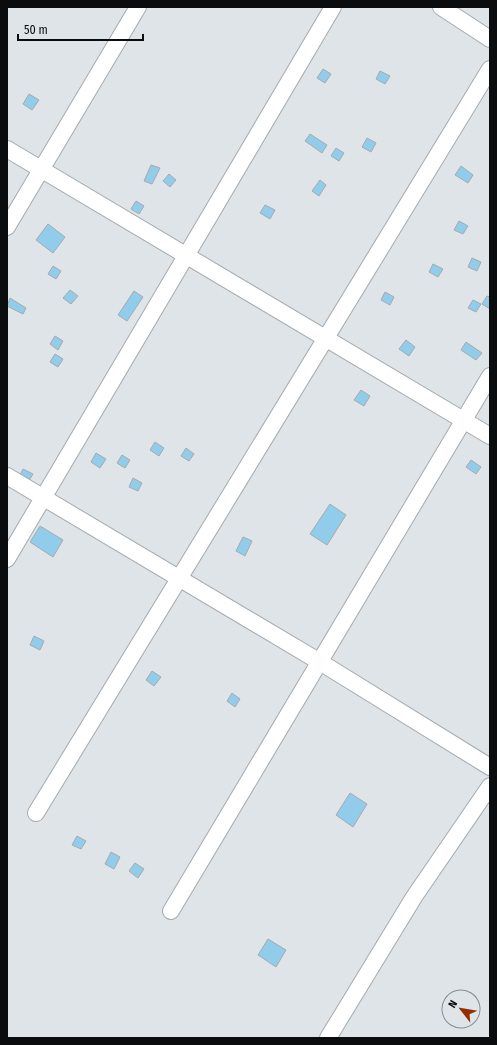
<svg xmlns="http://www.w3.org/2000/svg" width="497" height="1045" font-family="'Fira Sans Condensed',sans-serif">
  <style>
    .building { fill: #91ccea; stroke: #a5abaf }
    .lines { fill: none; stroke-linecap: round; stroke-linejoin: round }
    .minor-casing { stroke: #a4aaae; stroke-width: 18 }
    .minor { stroke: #fff; stroke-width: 16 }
  </style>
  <rect width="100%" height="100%" fill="#dee4e8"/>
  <g class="building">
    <polygon points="323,69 331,74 325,83 317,78"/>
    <polygon points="380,71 390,76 385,84 376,79"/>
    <polygon points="29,94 39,100 32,110 23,104"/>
    <polygon points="310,134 327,145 322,153 305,141"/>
    <polygon points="367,138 376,143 371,152 362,147"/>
    <polygon points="336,148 344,153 339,161 331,156"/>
    <polygon points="151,165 160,168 152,184 144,181"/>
    <polygon points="461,166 473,175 468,183 455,175"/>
    <polygon points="169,174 176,180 170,187 163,181"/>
    <polygon points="320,180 326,185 319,196 312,191"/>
    <polygon points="136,201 144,206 139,214 131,209"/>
    <polygon points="265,205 275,210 270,219 260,213"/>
    <polygon points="459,221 468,226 463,234 454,230"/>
    <polygon points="48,224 65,237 53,253 36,240"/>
    <polygon points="472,258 481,262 477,271 468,267"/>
    <polygon points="433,264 443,269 438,277 429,272"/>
    <polygon points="53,266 61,271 56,279 48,274"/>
    <polygon points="70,290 78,296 71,304 63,298"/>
    <polygon points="134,291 143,297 127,321 118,315"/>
    <polygon points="385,292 394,297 390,305 381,300"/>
    <polygon points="487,296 490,297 490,309 482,304"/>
    <polygon points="10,298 26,308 23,314 7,306"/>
    <polygon points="473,300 481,304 476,312 468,308"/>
    <polygon points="55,336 63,341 58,350 50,344"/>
    <polygon points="406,340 415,347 409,356 399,349"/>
    <polygon points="466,342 482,353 476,360 461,350"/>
    <polygon points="55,354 63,359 58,367 50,362"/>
    <polygon points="361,390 370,396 364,406 354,400"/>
    <polygon points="155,442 164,448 159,456 150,450"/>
    <polygon points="186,448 194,454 189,461 181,456"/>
    <polygon points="96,453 106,459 100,468 91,462"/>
    <polygon points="122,455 130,460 125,468 117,463"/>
    <polygon points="471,460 481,467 476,474 466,467"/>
    <polygon points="23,469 33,474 27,484 18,479"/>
    <polygon points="133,478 142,483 138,491 129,487"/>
    <polygon points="330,504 346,515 327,545 310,534"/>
    <polygon points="40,526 63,540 53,557 30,542"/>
    <polygon points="243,537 252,541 245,556 236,551"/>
    <polygon points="34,636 44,641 40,650 30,645"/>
    <polygon points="152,671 161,677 154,686 146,680"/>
    <polygon points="232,693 240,699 235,707 227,701"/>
    <polygon points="350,793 367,804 353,827 336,815"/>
    <polygon points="77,836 86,841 81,849 72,845"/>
    <polygon points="111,852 120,857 114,869 105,864"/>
    <polygon points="135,863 144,869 138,878 129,871"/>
    <polygon points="268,939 286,950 276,967 258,955"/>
  </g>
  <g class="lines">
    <defs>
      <g id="minor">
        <polyline points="441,7 490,39"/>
        <polyline points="7,149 490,436"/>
        <polyline points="7,227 138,7"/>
        <polyline points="7,476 320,662 490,767"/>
        <polyline points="7,559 333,7"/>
        <polyline points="36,813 490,69"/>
        <polyline points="171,911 490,376"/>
        <polyline points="328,1038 414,897 490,786"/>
      </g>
    </defs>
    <use href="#minor" class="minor-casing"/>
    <use href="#minor" class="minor"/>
  </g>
  <rect width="497" height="1045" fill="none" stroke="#0a0c0d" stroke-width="16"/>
  <g transform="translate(461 1009) rotate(301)"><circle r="19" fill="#dee4e8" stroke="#898e90"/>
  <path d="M0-3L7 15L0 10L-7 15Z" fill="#942f01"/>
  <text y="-6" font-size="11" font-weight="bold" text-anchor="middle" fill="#0a0c0d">N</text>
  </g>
  <path d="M18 34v6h125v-6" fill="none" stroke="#0a0c0d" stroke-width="2"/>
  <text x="24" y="34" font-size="12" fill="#0a0c0d" stroke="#dee4e8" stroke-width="3" paint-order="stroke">50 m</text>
</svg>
